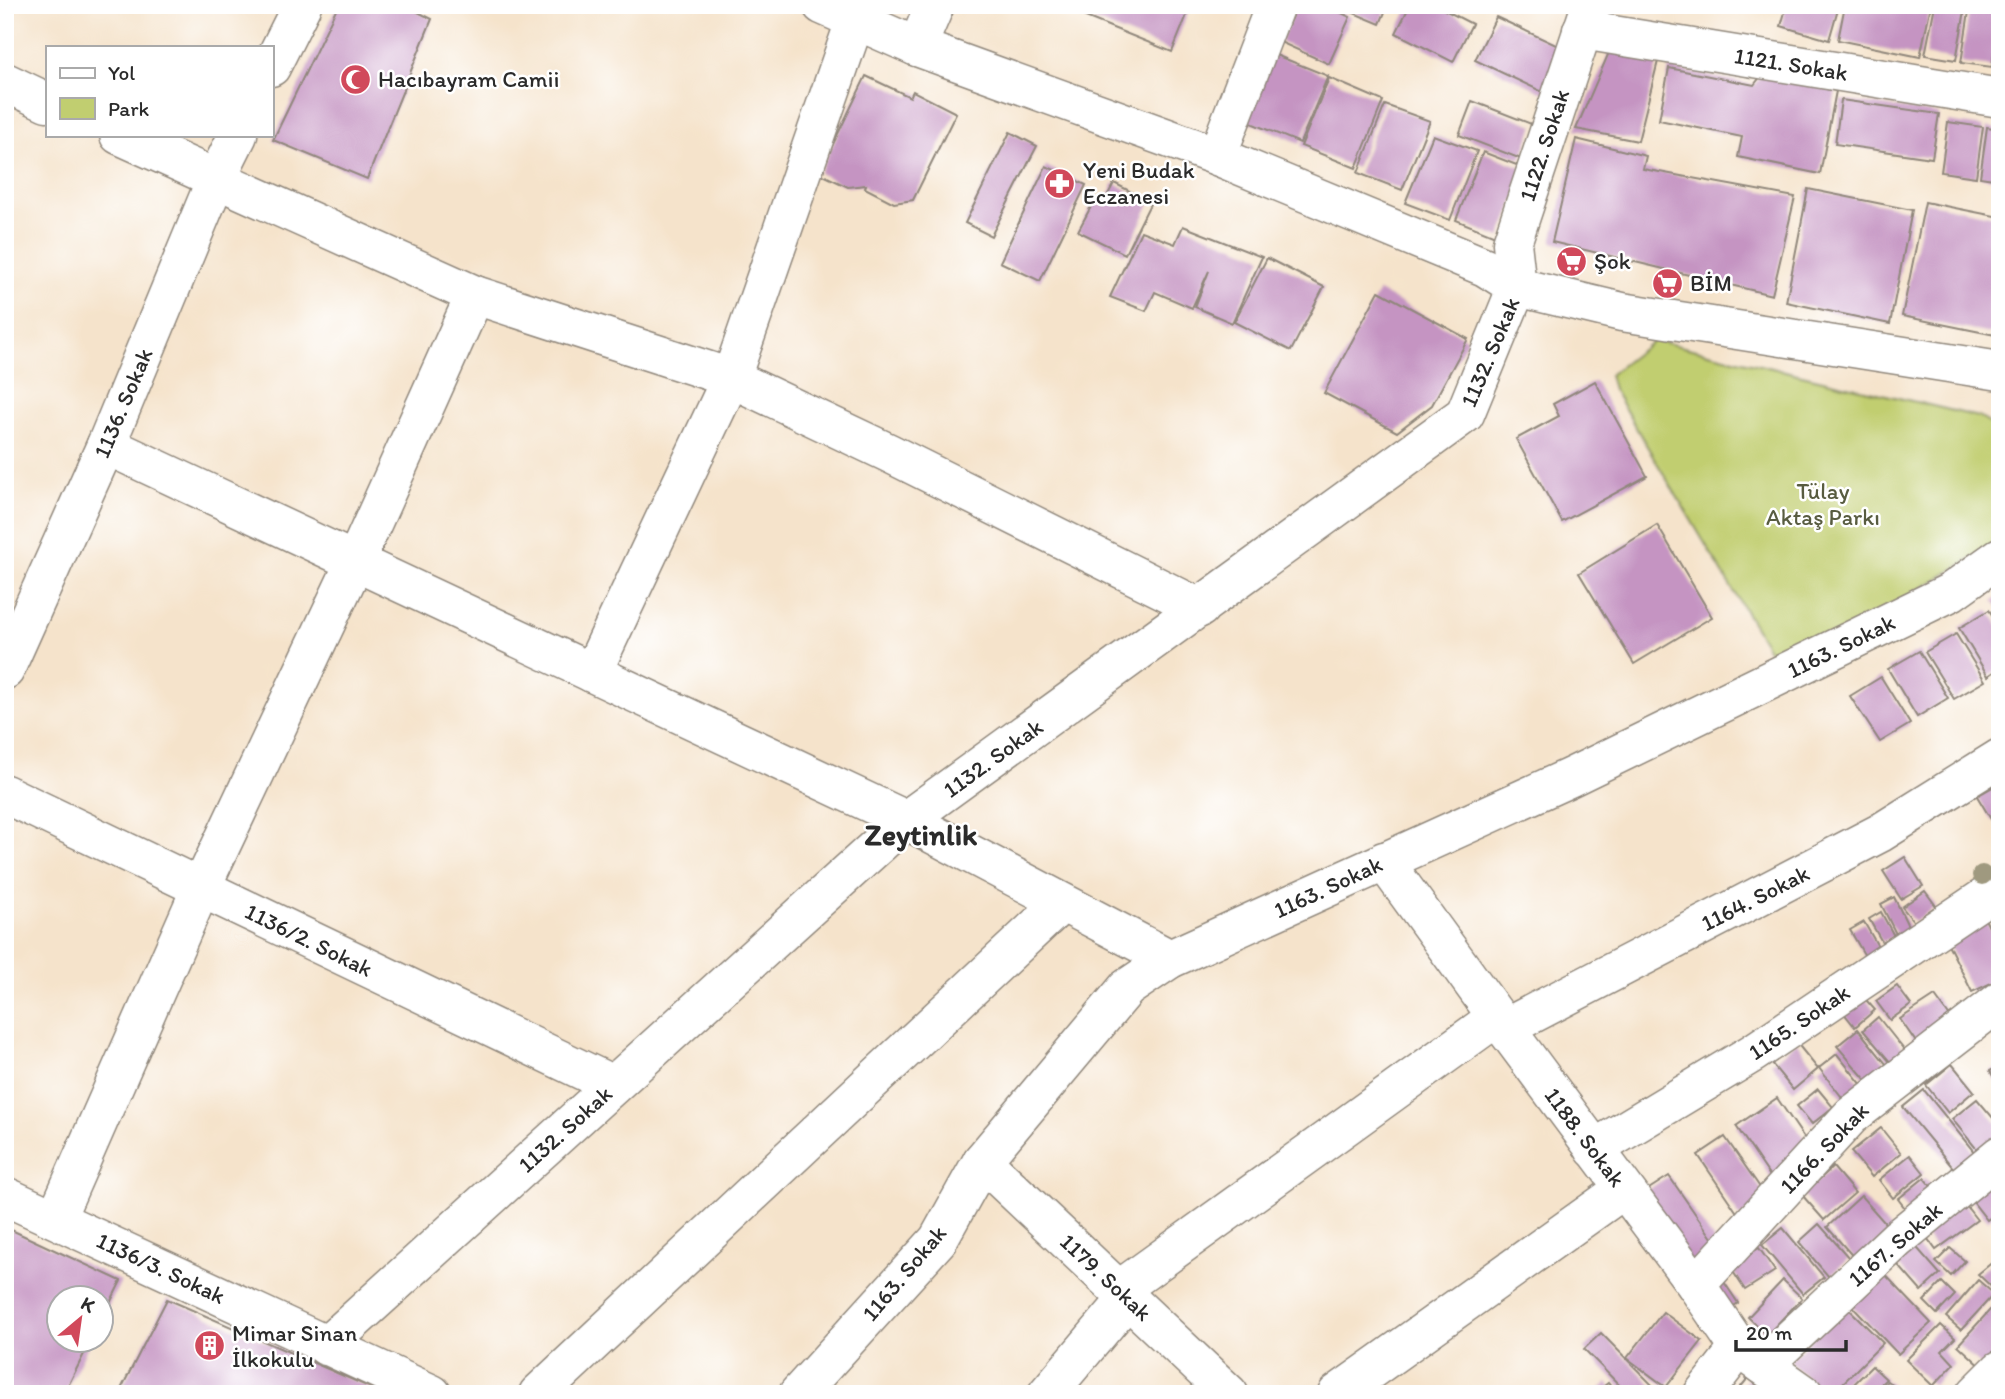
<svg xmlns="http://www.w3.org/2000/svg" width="2005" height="1399" font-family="Itim,sans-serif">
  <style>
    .green { fill: #c1ce70; stroke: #767c4e; stroke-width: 2 }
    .building { fill: #c594c2 }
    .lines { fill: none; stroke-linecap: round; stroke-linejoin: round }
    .street-casing { stroke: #90877b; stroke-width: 41 }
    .secondary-casing { stroke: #90877b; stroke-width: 41 }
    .street { stroke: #fff; stroke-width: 38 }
    .secondary { stroke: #fff; stroke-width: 38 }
    .tree { fill: #9f997f }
    .labels { text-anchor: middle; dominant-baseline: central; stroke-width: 5; stroke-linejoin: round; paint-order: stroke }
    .street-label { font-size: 23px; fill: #2b2b2b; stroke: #fff }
    .poi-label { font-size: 23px; fill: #2b2b2b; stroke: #fff; text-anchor: start }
    .park-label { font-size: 23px; fill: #585c40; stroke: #fff }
    .district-label { font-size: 30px; font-weight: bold; fill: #2b2b2b; stroke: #fff }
  </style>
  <rect width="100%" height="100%" fill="#fff"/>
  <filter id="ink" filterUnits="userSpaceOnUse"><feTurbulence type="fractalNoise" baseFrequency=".0143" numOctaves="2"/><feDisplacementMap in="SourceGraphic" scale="14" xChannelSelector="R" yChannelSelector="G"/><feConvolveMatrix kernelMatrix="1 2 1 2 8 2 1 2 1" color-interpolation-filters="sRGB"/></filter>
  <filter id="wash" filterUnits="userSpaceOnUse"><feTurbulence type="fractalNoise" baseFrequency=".00686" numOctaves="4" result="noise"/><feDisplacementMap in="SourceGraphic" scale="28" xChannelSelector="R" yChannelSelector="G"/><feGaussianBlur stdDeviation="1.57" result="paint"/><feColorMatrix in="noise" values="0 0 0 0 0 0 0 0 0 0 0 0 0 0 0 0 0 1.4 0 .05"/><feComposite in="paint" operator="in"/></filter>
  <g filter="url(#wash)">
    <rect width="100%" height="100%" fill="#f5e3cb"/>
    <polygon class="green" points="1654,340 1979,417 2000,430 2000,542 1781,671 1613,389 1609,375"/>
    <g id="blocks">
      <g class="building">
        <polygon points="338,5 404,5 432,19 367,179 273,140"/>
        <polygon points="866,5 893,5 889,15"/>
        <polygon points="1056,5 1191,5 1172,52"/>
        <polygon points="1297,5 1325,5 1350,17 1329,64 1280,42"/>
        <polygon points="1352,5 1388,5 1380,24 1349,11"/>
        <polygon points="1410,5 1435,5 1472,24 1453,62 1396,33"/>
        <polygon points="1787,5 1839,5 1829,40 1781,26"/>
        <polygon points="1845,5 1931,5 1920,57 1838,40"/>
        <polygon points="1935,5 1966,5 1956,60 1925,55"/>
        <polygon points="1970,5 2000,5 1992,67 1961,63"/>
        <polygon points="1496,17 1569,51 1549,95 1475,60"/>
        <polygon points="1610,50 1659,57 1638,141 1576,129"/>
        <polygon points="1273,54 1328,76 1300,143 1246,121"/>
        <polygon points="1669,68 1754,85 1761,76 1836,91 1820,174 1738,157 1742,137 1659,120"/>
        <polygon points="866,76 910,97 913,91 956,113 913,200 894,203 865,188 866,185 848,187 819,173"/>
        <polygon points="1329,78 1383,101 1356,168 1301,146"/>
        <polygon points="1841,100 1939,114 1932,158 1835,144"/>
        <polygon points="1472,101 1534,125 1521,159 1459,135"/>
        <polygon points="1385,105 1430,121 1402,190 1358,173"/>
        <polygon points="1948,122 1983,127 1976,177 1941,172"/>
        <polygon points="1987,127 2000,129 2000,180 1980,177"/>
        <polygon points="1010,132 1037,146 991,236 965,223"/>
        <polygon points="1433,135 1477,151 1450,220 1405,203"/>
        <polygon points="1576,139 1646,156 1643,169 1795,197 1772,295 1552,242"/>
        <polygon points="1483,152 1527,169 1500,238 1456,220"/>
        <polygon points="1046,166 1086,185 1040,281 1000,262"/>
        <polygon points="1114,183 1151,202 1125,254 1078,231 1094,201 1102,206"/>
        <polygon points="1808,189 1912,210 1890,324 1786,302"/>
        <polygon points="1925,202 2000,217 2000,336 1902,316"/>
        <polygon points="1183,226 1262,257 1232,323 1195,307 1209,271 1192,308 1155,292 1146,311 1110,297 1141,231 1175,244"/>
        <polygon points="1267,258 1324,287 1291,351 1234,322"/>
        <polygon points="1379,291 1468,339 1432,405 1397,432 1324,393"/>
        <polygon points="1595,381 1647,476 1562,522 1516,439 1559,416 1553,404"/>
        <polygon points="1657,525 1712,617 1634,664 1579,573"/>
        <polygon points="2000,597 2000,611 1993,601"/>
        <polygon points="1989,610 2000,627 2000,668 1988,676 1959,628"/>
        <polygon points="1956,634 1985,681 1954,699 1925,652"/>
        <polygon points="1919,651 1948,698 1917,717 1888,669"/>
        <polygon points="1881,677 1910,724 1880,742 1850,696"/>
        <polygon points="2000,783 2000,817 1992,821 1977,796"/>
        <polygon points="1905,857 1923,886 1901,899 1883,871"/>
        <polygon points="1925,891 1936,906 1914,922 1902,907"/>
        <polygon points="1894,897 1911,932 1898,938 1881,904"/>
        <polygon points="1881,912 1894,936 1882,942 1869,919"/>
        <polygon points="1982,913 2000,949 2000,979 1972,992 1942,932"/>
        <polygon points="1864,922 1880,950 1866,958 1850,930"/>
        <polygon points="1897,986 1911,1005 1890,1020 1876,1001"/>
        <polygon points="1858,991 1875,1010 1855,1027 1839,1007"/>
        <polygon points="1935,996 1953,1021 1918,1045 1900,1019"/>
        <polygon points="1878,1017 1905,1051 1891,1063 1863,1030"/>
        <polygon points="1858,1029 1887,1065 1867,1081 1837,1046"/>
        <polygon points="1796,1042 1818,1069 1793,1090 1771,1063"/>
        <polygon points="1837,1054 1867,1091 1849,1106 1819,1068"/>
        <polygon points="1952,1064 1974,1091 1948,1113 1926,1085"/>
        <polygon points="2000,1066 2000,1088 1990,1071"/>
        <polygon points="1818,1089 1833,1107 1812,1124 1797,1106"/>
        <polygon points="1924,1090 1975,1153 1954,1169 1903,1107"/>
        <polygon points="1777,1098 1813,1151 1772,1179 1736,1126"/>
        <polygon points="1977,1099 2000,1126 2000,1137 1980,1153 1952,1119"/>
        <polygon points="1881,1128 1901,1153 1872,1177 1851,1152"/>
        <polygon points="1725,1137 1768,1199 1740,1217 1698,1155"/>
        <polygon points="1910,1155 1924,1173 1893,1198 1879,1180"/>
        <polygon points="1833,1167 1855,1193 1824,1220 1802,1195"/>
        <polygon points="2000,1168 2000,1210 1987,1220 1966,1193"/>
        <polygon points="1669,1176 1719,1248 1690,1267 1641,1194"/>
        <polygon points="1924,1178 1935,1191 1908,1212 1898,1199"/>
        <polygon points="1861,1196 1892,1231 1857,1261 1827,1227"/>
        <polygon points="1963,1202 1977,1220 1936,1250 1922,1231"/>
        <polygon points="1819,1224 1849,1258 1829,1277 1799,1242"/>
        <polygon points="5,1227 121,1281 102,1319 102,1298 60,1298 60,1340 91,1340 64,1394 5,1394"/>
        <polygon points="1783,1228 1824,1277 1803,1294 1762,1245"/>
        <polygon points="1911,1241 1940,1274 1921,1291 1892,1258"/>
        <polygon points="1759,1248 1775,1271 1745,1290 1730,1267"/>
        <polygon points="1950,1248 1965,1261 1951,1276 1936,1262"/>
        <polygon points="2000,1256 2000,1295 1978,1274"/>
        <polygon points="1879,1268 1931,1323 1898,1354 1846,1299"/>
        <polygon points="1722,1279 1738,1303 1724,1313 1708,1288"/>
        <polygon points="1783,1280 1802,1298 1767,1335 1748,1317"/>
        <polygon points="1978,1280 1994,1294 1961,1330 1946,1317"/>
        <polygon points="1942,1282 1955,1295 1937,1314 1924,1301"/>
        <polygon points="167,1299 385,1394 119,1393"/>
        <polygon points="2000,1299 2000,1353 1985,1370 1958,1345"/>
        <polygon points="1845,1305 1883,1343 1832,1394 1823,1394 1790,1360"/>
        <polygon points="1663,1312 1702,1341 1666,1387 1627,1358"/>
        <polygon points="1941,1325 1955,1338 1942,1351 1954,1364 1933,1386 1906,1360"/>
        <polygon points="1601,1333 1661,1394 1628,1394 1584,1349"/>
        <polygon points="1872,1366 1886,1379 1871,1394 1844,1394"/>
        <polygon points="1748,1378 1768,1394 1735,1394"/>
        <polygon points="1887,1381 1905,1394 1877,1394"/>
        <polygon points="1608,1383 1617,1394 1594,1394"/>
      </g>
    </g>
  </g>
  <g filter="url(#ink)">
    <use href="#blocks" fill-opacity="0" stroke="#90877b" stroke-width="2"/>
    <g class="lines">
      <defs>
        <g id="street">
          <polyline points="1582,30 2000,98"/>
          <polyline points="917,47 935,5"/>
          <polyline points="271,67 302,5"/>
          <polyline points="5,82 47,102"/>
          <polyline points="119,135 475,295 731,378 889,453 1200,608"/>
          <polyline points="1217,156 1275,5"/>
          <polyline points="106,445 906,820 1170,959"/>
          <polyline points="5,670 106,445 216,179 238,135"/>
          <polyline points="592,673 731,378 855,21"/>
          <polyline points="5,794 613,1085"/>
          <polyline points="1384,861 1505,1028 1696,1285 1739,1348 1804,1394"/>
          <polyline points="1505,1028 1880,833 2000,758"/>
          <polyline points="1594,1149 1753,1053 2000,887"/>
          <polyline points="982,1161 1229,1394"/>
          <polyline points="5,1196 432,1394"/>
          <polyline points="56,1218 201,888 355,562 475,295"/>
          <polyline points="1696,1285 1851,1116 2000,1001"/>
          <polyline points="1120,1289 1497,1017"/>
          <polyline points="326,1346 906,820 1465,414 1517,287 1512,243 1591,5"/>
          <polyline points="1763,1365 1897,1239 2000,1155"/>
          <polyline points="538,1394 1062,903"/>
          <polyline points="798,1394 938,1240 982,1161 1127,988 1170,959 1571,777 1951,592 2000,557"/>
          <polyline points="1047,1394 1129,1297"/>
          <polyline points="1337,1394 1624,1189"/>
          <polyline points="1703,1394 1739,1348"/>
          <polyline points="1976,1394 2000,1370"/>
        </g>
        <polyline id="secondary" points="822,5 917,47 1217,156 1485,267 1517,287 1622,312 2000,371"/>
      </defs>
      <use href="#street" class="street-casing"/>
      <use href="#secondary" class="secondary-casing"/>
      <use href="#street" class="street"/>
      <use href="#secondary" class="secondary"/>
    </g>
    <circle class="tree" cx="1982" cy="875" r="10"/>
  </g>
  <defs>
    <symbol id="mosque-disc" viewBox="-11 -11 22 22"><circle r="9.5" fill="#d1495b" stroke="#fff"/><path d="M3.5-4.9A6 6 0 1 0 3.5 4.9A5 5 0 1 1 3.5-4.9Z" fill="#fff"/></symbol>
    <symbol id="pharmacy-disc" viewBox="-11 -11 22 22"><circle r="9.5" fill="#d1495b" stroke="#fff"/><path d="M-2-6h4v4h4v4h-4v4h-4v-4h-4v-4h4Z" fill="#fff"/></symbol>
    <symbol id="supermarket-disc" viewBox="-11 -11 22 22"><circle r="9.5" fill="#d1495b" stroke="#fff"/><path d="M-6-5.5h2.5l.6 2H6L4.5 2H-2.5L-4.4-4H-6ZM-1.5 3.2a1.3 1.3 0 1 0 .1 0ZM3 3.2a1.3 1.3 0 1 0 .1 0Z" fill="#fff"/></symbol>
    <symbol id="building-disc" viewBox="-11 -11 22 22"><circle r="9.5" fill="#d1495b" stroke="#fff"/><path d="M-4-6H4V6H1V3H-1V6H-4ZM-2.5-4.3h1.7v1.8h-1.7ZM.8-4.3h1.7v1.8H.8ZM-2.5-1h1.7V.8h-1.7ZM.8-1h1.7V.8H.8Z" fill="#fff"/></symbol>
  </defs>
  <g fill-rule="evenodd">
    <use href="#mosque-disc" x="338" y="62" width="35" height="35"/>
    <use href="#pharmacy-disc" x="1042" y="166" width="35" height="35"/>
    <use href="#supermarket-disc" x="1554" y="244" width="35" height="35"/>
    <use href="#supermarket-disc" x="1650" y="266" width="35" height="35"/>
    <use href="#building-disc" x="192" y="1328" width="35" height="35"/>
  </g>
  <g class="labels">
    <g class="street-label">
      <text transform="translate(1791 64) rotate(9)">1121. Sokak</text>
      <text transform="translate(1544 145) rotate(-72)">1122. Sokak</text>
      <text transform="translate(1490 352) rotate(-67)">1132. Sokak</text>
      <text transform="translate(123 403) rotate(-67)">1136. Sokak</text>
      <text transform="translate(1841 646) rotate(-26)">1163. Sokak</text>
      <text transform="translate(993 758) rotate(-36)">1132. Sokak</text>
      <text transform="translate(1328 887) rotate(-25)">1163. Sokak</text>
      <text transform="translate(1755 898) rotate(-27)">1164. Sokak</text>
      <text transform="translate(309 940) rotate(26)">1136/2. Sokak</text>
      <text transform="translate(1799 1022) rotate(-34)">1165. Sokak</text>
      <text transform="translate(565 1129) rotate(-42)">1132. Sokak</text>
      <text transform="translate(1585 1137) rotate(53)">1188. Sokak</text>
      <text transform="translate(1824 1148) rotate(-46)">1166. Sokak</text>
      <text transform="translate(1895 1244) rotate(-41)">1167. Sokak</text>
      <text transform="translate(161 1268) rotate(25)">1136/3. Sokak</text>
      <text transform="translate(904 1273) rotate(-50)">1163. Sokak</text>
      <text transform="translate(1106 1277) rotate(43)">1179. Sokak</text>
    </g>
    <g class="poi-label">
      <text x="378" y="79">Hacıbayram Camii</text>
      <text x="1083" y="170">Yeni Budak<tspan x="1083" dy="26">Eczanesi</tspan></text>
      <text x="1594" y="261">Şok</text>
      <text x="1690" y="283">BİM</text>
      <text x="232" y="1333">Mimar Sinan<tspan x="232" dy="26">İlkokulu</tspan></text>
    </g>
    <g class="park-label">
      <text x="1823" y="491">Tülay<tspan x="1823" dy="26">Aktaş Parkı</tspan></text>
    </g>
    <g class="district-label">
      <text x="921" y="834">Zeytinlik</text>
    </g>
  </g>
  <rect width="2005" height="1399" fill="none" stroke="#fff" stroke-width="28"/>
  <rect x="46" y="46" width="228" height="91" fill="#ffffff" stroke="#aaaaaa" stroke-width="2"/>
  <rect x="60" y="68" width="35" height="10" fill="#ffffff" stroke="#aaaaaa" stroke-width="2"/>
  <text x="108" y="80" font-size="21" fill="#2b2b2b">Yol</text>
  <rect x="60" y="98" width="35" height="21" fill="#c1ce70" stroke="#aaaaaa" stroke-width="2"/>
  <text x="108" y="116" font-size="21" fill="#2b2b2b">Park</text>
  <g transform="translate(80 1319) rotate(29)"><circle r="33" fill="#ffffff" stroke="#aaaaaa" stroke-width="2"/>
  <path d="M0-5L12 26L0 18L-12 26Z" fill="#d1495b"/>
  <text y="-10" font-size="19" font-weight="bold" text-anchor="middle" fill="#2b2b2b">K</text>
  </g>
  <path d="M1736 1340v10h110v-10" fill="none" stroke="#2b2b2b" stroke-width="3.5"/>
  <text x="1746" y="1340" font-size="21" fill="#2b2b2b" stroke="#ffffff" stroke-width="5" paint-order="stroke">20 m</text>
</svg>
